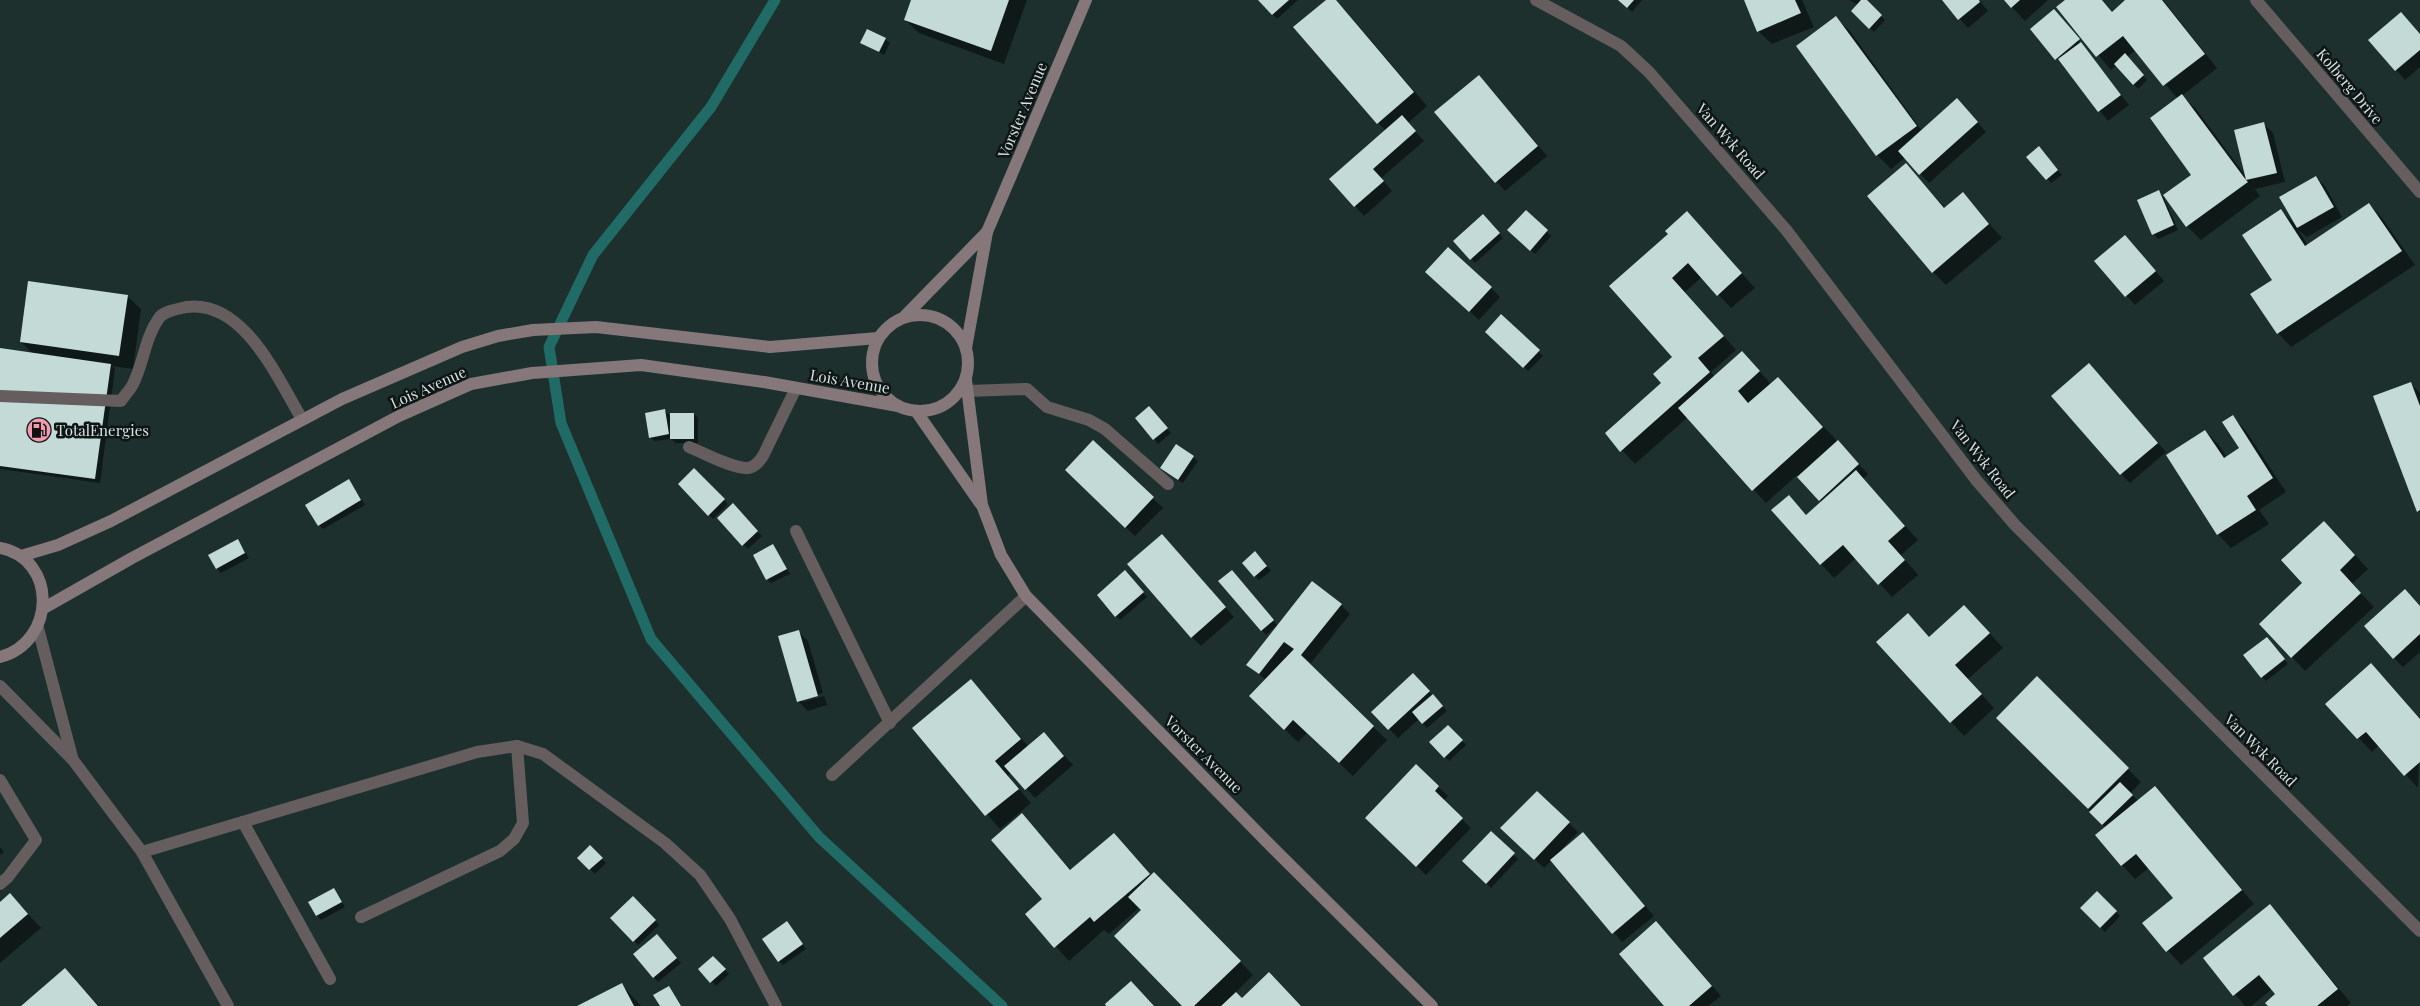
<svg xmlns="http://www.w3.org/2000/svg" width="2420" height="1006" font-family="'Playfair Display',serif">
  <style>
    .shadow { fill: #0007 }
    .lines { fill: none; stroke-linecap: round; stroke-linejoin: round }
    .stream { stroke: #206b66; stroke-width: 11 }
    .building { fill: #c3dad7 }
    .lane { stroke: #655d5e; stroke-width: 12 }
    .street { stroke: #655d5e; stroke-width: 12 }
    .secondary { stroke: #85777a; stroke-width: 12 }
    .labels { text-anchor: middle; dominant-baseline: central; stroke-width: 5; stroke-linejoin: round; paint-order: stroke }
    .street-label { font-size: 15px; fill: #d7e2e1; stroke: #0e1615 }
    .poi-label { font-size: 15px; fill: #d7e2e1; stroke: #0e1615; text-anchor: start }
  </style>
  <rect width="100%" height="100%" fill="#1d302e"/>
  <g class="shadow">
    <polygon points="912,0 1027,0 1004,64 919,33 905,20"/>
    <polygon points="1260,0 1298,0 1277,19"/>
    <polygon points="1327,0 1335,0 1345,10 1427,106 1408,123 1424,141 1381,178 1392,191 1364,216 1331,179 1386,131 1378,123"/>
    <polygon points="1619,0 1642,0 1632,12"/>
    <polygon points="1745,0 1802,0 1814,27 1772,44 1758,31"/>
    <polygon points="1849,0 1860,0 1858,5"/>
    <polygon points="1863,0 1885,20 1874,32 1853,11"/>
    <polygon points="1943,0 1979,0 1988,11 1968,28"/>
    <polygon points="2005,0 2048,0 2025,21"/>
    <polygon points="2067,0 2103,0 2113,13 2126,0 2163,0 2217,68 2182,96 2196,109 2247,178 2264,124 2273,133 2285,182 2255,189 2260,196 2201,240 2187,226 2193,175 2178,99 2136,50 2127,57 2147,80 2138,89 2117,65 2111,70 2058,7"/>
    <polygon points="2058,15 2129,105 2108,121 2062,62 2056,59"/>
    <polygon points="1836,18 1850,31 1922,131 1966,109 1986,132 1929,183 1905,158 1891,169 1877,155"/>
    <polygon points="2420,35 2420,67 2405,80 2370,40"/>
    <polygon points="885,39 890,43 884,55 862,43"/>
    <polygon points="1488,86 1547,156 1505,191 1436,112"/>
    <polygon points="2043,152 2062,175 2051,183 2028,157"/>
    <polygon points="1906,164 1946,209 1963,194 2002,238 1946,285 1933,272"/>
    <polygon points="2316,177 2325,186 2342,217 2307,237 2298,230 2308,245 2369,204 2382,218 2415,265 2291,347 2278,333 2273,280 2281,211 2296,225"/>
    <polygon points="2158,192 2163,196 2178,230 2158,239 2154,234"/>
    <polygon points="1526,212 1551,236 1535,254 1513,234"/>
    <polygon points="1687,212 1755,288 1731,308 1702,277 1685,292 1736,350 1711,372 1715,377 1755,366 1771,384 1791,392 1868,474 1863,479 1918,540 1901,555 1918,575 1892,597 1856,558 1834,578 1821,564 1789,496 1807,515 1822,502 1797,475 1766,503 1688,417 1635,464 1607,434 1663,383 1673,357 1669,234"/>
    <polygon points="1487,220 1503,238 1475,263 1455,241"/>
    <polygon points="2134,246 2164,281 2135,305 2096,262"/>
    <polygon points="1436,281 1491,288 1500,297 1479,320"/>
    <polygon points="127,296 141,309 133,369 112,366 115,369 100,483 0,469 0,349 33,354 21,342"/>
    <polygon points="1502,316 1543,356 1528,371 1487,332"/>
    <polygon points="2098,374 2166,452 2130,483 2121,474"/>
    <polygon points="2410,383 2420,393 2420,513 2418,511"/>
    <polygon points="665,411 671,417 694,414 698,418 698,443 676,443 671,439 654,441 650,437"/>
    <polygon points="1153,412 1171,433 1158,444 1137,418"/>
    <polygon points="2233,417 2246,431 2286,492 2259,510 2269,524 2231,548 2218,534 2205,431 2219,445 2227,458 2241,449"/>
    <polygon points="1093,442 1163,508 1135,536 1076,480"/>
    <polygon points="1193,457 1198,461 1183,483 1166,472"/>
    <polygon points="694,470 728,504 713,519 680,484"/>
    <polygon points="349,480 365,505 323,529 319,525"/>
    <polygon points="733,505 762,536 748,549 718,518"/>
    <polygon points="1162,535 1234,617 1201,646 1192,637"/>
    <polygon points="2337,536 2368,569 2352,584 2374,607 2305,671 2261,624 2304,583"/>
    <polygon points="238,541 249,558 221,573 217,568"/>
    <polygon points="773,546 790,574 771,583 767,579"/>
    <polygon points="1260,557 1271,571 1259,580 1255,576"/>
    <polygon points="1130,576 1147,597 1120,620 1116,616"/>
    <polygon points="1236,576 1278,626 1341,605 1350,614 1311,663 1305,658 1303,660 1387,740 1353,776 1307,733 1298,742 1264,710 1266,680 1248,665 1277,625 1266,635 1220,581"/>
    <polygon points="2420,607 2420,652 2403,667 2394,658"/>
    <polygon points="1978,620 2003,648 1968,679 1994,708 1964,736 1878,642 1930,638"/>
    <polygon points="799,632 808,641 823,693 803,699 803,702 824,696 827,705 808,711 798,701"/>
    <polygon points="2271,643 2288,664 2266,681 2262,677"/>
    <polygon points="2037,678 2141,782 2130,793 2138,801 2155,787 2254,904 2181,965 2144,924 2174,898 2149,868 2135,879 2122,865 2106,828 1998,718"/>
    <polygon points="2385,679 2420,719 2418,788 2379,745 2372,752 2327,704"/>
    <polygon points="971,680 1029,747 1053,743 1073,765 1035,798 1011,772 1008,776 1031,803 1000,829 914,729"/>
    <polygon points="1422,684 1447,711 1427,728 1419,719 1398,738 1373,712"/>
    <polygon points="1448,726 1466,745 1449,761 1431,742"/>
    <polygon points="1416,766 1448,796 1443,801 1471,828 1426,875 1367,818"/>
    <polygon points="1537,792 1578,832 1562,849 1563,851 1583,834 1654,916 1622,942 1552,860 1544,868 1502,828"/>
    <polygon points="1022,815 1071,870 1114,834 1151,876 1154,873 1253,975 1235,993 1242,1000 1300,1006 1184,1006 1140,907 1109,934 1104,930 1069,961 1027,914 1044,899"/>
    <polygon points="1491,833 1518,859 1491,888 1464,861"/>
    <polygon points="0,847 4,852 0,855"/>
    <polygon points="590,847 606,863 595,874 579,858"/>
    <polygon points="334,889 345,907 321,920 317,915"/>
    <polygon points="2097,893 2120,916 2105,932 2082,908"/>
    <polygon points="10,895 41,928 0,963 0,903"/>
    <polygon points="633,898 659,925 638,945 612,918"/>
    <polygon points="2270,906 2351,1003 2347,1006 2269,1006 2277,995 2272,989 2251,1006 2245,1006 2205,958"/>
    <polygon points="791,927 806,949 783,965 779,961"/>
    <polygon points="1665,931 1721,996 1708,1006 1666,1006"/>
    <polygon points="661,940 681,963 658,982 635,954"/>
    <polygon points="713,957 729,974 716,986 700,969"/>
    <polygon points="65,969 99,1006 22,1006"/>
    <polygon points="622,985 641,1006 579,1006"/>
  </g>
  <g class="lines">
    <polyline class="stream" points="775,0 711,107 593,255 549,347 561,423 651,639 819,837 1002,1006"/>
  </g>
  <g class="building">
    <polygon points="911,0 1009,0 991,51 904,20"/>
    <polygon points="1258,0 1289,0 1272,15"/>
    <polygon points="1326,0 1336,0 1414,92 1377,124 1293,27"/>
    <polygon points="1618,0 1634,0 1627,8"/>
    <polygon points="1744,0 1795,0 1801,13 1757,32"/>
    <polygon points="1861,0 1867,0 1882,15 1869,29 1851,11"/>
    <polygon points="1942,0 1979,0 1980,2 1958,20"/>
    <polygon points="2004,0 2020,0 2011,8"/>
    <polygon points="2065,0 2102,0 2112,12 2125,0 2162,0 2205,54 2163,86 2123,36 2096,57 2056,7"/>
    <polygon points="2054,9 2080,39 2055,60 2030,29"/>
    <polygon points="2401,12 2420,34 2420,50 2395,71 2368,40"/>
    <polygon points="1836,16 1917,126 1876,156 1796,46"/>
    <polygon points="867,29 886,38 879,52 860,43"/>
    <polygon points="2081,42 2121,95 2098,112 2058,59"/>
    <polygon points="2125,53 2144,75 2133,85 2114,64"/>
    <polygon points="1479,75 1538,146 1495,183 1434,112"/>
    <polygon points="2182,94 2246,180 2234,130 2264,122 2277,173 2246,180 2248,182 2186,227 2163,195 2191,175 2150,118"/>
    <polygon points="1957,98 1978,122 1919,175 1898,151"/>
    <polygon points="1402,115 1416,131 1373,169 1384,181 1354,207 1329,179"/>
    <polygon points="2039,146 2058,170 2046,180 2026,157"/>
    <polygon points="1906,163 1944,208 1963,192 1989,224 1932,273 1867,196"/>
    <polygon points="2316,176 2334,207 2297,228 2279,197"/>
    <polygon points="2159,190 2174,225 2152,235 2137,200"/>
    <polygon points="2369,203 2402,251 2277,334 2250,294 2272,280 2242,235 2281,209 2305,246"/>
    <polygon points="1526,210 1548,230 1530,251 1507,230"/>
    <polygon points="1687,211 1742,273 1717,296 1688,263 1672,278 1724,336 1698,358 1710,372 1620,452 1605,433 1661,383 1653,374 1672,357 1609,286 1668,234 1665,231"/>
    <polygon points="1483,214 1500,233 1470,260 1453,241"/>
    <polygon points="2125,235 2156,271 2125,297 2094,261"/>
    <polygon points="1448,247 1492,287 1469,312 1425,272"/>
    <polygon points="28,281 128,295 119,356 20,342"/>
    <polygon points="1501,314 1540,350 1523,368 1485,332"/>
    <polygon points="0,348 111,364 95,479 0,466"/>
    <polygon points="1742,351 1760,371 1738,391 1748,403 1778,377 1823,427 1752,491 1678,408"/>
    <polygon points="2089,363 2158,443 2120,475 2051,396"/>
    <polygon points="2411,382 2420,406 2420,510 2417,512 2373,396"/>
    <polygon points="1149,406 1168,428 1153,440 1135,418"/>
    <polygon points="665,409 669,434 649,438 645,413"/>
    <rect x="670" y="413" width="24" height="26"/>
    <polygon points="2233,415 2273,478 2247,496 2256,510 2217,535 2166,455 2205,430 2224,458 2239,448 2222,422"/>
    <polygon points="1093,440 1154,497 1125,528 1065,470"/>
    <polygon points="1838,440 1859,464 1819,501 1797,477"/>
    <polygon points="1176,444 1194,456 1178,480 1160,468"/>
    <polygon points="694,468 725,499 708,516 678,484"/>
    <polygon points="1856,470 1905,526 1888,541 1905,560 1878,585 1843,545 1820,565 1771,510 1789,495 1806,515"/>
    <polygon points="349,479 361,500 318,526 305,505"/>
    <polygon points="733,503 758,531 742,546 717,518"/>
    <polygon points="2324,521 2355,555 2340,570 2361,593 2291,658 2259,624 2302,583 2281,560"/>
    <polygon points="1162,534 1226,607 1191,638 1127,564"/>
    <polygon points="238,539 245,553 216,569 208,555"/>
    <polygon points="773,544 787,569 766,580 753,555"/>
    <polygon points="1255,551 1267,566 1254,577 1242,563"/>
    <polygon points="1125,570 1144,592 1115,617 1097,595"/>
    <polygon points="1232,570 1274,620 1261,631 1218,581"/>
    <polygon points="1312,581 1342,604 1301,655 1374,726 1339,763 1293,720 1284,730 1249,696 1294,649 1284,642 1259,674 1246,665"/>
    <polygon points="2405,589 2420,606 2420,634 2393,659 2364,626"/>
    <polygon points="1964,605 1990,633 1955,665 1982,694 1950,723 1876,642 1908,613 1929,637"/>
    <polygon points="799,630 818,696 797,702 778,636"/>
    <polygon points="2267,637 2285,659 2261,678 2243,655"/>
    <polygon points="2371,663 2420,719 2420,762 2404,776 2366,732 2357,739 2325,704"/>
    <polygon points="1413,673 1430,691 1388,730 1371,712"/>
    <polygon points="2037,676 2129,768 2088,809 1996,718"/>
    <polygon points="971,679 1021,739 995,761 1019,789 985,816 912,728"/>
    <polygon points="1433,694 1443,706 1422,724 1412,712"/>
    <polygon points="1448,725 1463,740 1444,758 1429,742"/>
    <polygon points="1044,732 1064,756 1025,790 1004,766"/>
    <polygon points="1416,764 1439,786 1435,791 1463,818 1416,867 1365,818"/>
    <polygon points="2120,782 2133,795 2102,825 2089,812"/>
    <polygon points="2155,786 2242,890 2166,952 2142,923 2173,898 2136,854 2121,866 2095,835"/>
    <polygon points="1537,791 1570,822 1534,860 1500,828"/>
    <polygon points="1022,813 1070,870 1114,833 1150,874 1094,922 1090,917 1054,948 1025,914 1042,899 991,840"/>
    <polygon points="1491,831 1515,853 1486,884 1462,861"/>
    <polygon points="1583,832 1645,906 1612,934 1550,860"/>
    <polygon points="590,845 603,858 589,870 577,858"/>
    <polygon points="1154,872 1241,961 1194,1006 1182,1006 1114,936 1141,910 1128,897"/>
    <polygon points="334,888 342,902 316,916 308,902"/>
    <polygon points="2097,891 2117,911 2100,928 2080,908"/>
    <polygon points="10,893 28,914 0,938 0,902"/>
    <polygon points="633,896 656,920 633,942 610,918"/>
    <polygon points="2270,904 2338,989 2317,1006 2268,1006 2265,1003 2275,994 2259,975 2233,996 2203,958"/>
    <polygon points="787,921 803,944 778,962 762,939"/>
    <polygon points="1656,921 1712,986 1689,1006 1664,1006 1619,954"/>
    <polygon points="657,934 677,958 653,978 633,954"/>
    <polygon points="713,956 726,969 710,983 698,969"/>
    <polygon points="65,968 98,1006 21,1006"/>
    <polygon points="1269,972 1301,1006 1221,1006 1236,992 1242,998"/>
    <polygon points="1131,981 1154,1006 1106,1006 1105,1004"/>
    <polygon points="622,983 634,1006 577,1006"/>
    <polygon points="669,986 681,1006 660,1006 653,995"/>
  </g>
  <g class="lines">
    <g class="lane">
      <polyline points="967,391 1027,389 1047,407 1089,420 1105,429 1168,484"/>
      <path d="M0 396 121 401C124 396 129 391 132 386 144 364 144 339 159 318 164 311 178 309 186 307 244 299 277 378 302 419"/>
      <path d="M689 447C704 453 733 469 748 468 755 467 759 462 763 456L796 388"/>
      <polyline points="796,531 890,723"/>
      <polyline points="38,628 72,757"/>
      <polyline points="0,686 73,760 142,852 228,1006"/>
      <polyline points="832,775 1026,596"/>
      <polyline points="0,780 36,840 8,877 0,884"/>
      <polyline points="243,822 330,979"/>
      <polyline points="142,852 477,752 517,746 543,754 665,843 700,875 730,919 776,1006"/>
      <polyline points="361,917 500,851 514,839 523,823 517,746"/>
    </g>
    <g class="street">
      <polyline points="1536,0 1621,46 1649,72 1787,231 1977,481 2015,525 2420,931"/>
      <polyline points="2256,0 2420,192"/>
    </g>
    <g class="secondary">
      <circle cx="920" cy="363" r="48"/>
      <polyline points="904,317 987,232"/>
      <polyline points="966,348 987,232 1086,0"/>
      <polyline points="966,380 982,505 1001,555 1026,596 1272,847 1432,1006"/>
      <polyline points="916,411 980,503"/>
      <path d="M0 548C58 559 56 642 0 657"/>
      <polyline points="21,556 58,545 111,521 342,399 462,347 498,336 533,330 596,327 770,347 878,338"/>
      <polyline points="44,608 132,558 399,416 471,384 532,373 641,365 764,382 898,406"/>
    </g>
  </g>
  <defs>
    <symbol id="fuel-disc" viewBox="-11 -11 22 22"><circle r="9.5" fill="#f29ab0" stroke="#0e1615"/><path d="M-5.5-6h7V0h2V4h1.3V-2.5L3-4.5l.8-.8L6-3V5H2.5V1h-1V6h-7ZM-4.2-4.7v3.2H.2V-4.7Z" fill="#111"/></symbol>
  </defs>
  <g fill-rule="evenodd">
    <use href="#fuel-disc" x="25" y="416" width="28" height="28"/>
  </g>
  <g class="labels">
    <g class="street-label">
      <text transform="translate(2350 86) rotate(50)">Kolberg Drive</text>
      <text transform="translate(1022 110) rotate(-67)">Vorster Avenue</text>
      <text transform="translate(1731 141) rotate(49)">Van Wyk Road</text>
      <text transform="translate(850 381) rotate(10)">Lois Avenue</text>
      <text transform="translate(428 387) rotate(-24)">Lois Avenue</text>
      <text transform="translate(1983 459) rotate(52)">Van Wyk Road</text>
      <text transform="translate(2261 750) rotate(45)">Van Wyk Road</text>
      <text transform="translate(1204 754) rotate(45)">Vorster Avenue</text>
    </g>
    <g class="poi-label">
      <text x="56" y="430">TotalEnergies</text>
    </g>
  </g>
</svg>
